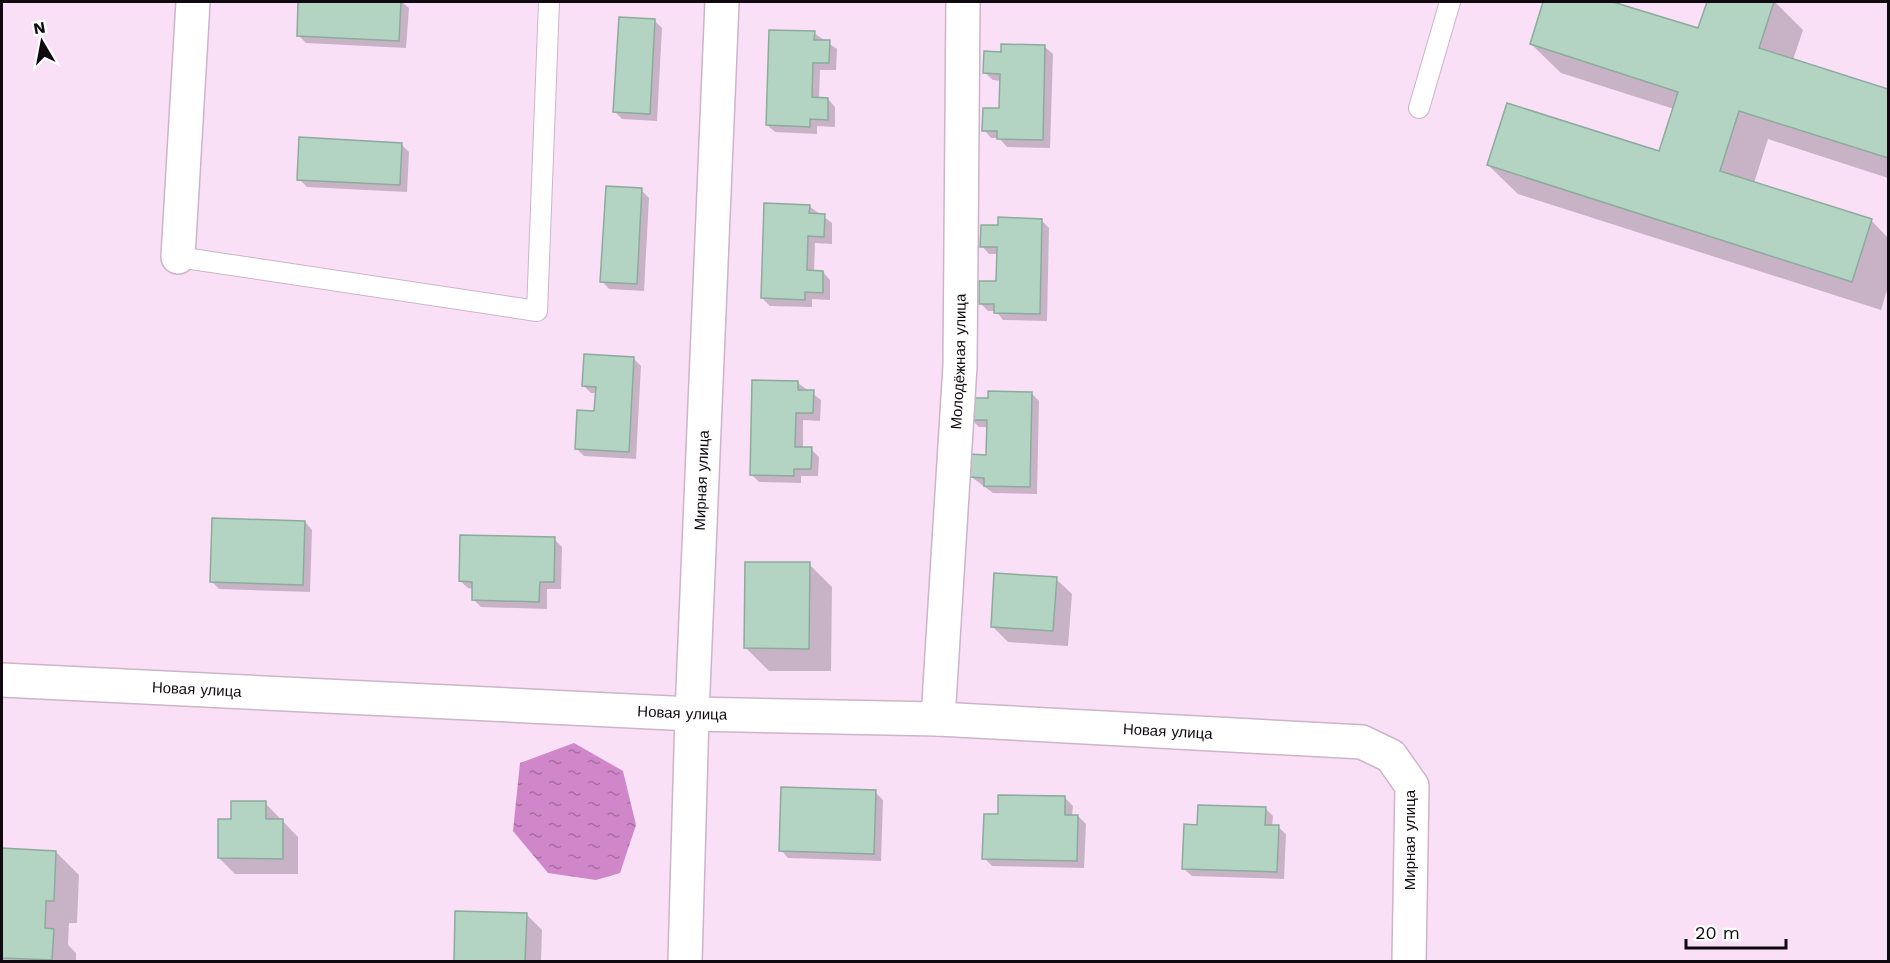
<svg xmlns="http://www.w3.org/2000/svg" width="1890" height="963" font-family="'Work Sans',sans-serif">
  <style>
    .water { fill: url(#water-ripples) }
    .shadow { fill: #0003 }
    .building { fill: #b3d3c3; stroke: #8dab9c; stroke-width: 1.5 }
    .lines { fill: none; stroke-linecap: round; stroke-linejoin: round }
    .lane-casing { stroke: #ccb4c9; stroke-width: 22 }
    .street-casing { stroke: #ccb4c9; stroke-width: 36 }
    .lane { stroke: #fff; stroke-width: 20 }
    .street { stroke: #fff; stroke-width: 33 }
    .labels { text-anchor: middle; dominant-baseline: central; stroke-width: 5; stroke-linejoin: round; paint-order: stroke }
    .street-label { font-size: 15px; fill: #110910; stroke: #fff }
  </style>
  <defs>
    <pattern id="water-ripples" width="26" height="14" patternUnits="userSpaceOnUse" patternTransform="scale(1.5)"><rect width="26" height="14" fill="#cf87c9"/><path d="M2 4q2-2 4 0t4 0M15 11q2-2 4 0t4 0" fill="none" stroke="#a76da2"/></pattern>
  </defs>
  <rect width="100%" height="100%" fill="#f9e0f7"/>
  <polygon class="water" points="574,743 623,771 636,825 620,873 596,880 548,873 513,831 520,763"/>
  <g class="shadow">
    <polygon points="300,2 402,2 409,8 406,48 306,43 298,35"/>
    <polygon points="1545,2 1608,2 1699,30 1708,2 1775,2 1803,30 1793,60 1888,91 1888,178 1768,139 1754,183 1871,220 1888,238 1888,287 1881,310 1518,194 1488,165 1660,153 1674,109 1561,73 1531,44"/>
    <polygon points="654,20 662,28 657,121 622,119 615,112"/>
    <polygon points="814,33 837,49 836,70 820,70 819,99 828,99 835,107 835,127 817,126 817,134 775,132 767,125"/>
    <polygon points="1045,47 1053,54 1050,148 1007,147 999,138 991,138 984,130 1001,109 1001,81 993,80 985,73 1002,53"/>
    <polygon points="401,144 409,152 407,192 307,187 299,179"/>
    <polygon points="641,190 649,198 644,291 609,289 602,281"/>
    <polygon points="809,206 832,223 832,244 815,243 814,272 823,272 830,280 830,300 812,299 812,307 770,306 762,298"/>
    <polygon points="1041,220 1049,228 1047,321 1003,320 996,311 988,311 980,303 997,283 998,254 989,254 982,246 999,226"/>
    <polygon points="633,358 641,366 636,459 584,456 577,449 596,412 597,393 591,393 584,386"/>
    <polygon points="798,383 821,400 820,421 803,420 803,449 811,449 819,457 818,476 801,476 801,483 759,482 751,474"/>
    <polygon points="1031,393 1039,401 1037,494 993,493 970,476 987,456 988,427 979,427 971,419 989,400"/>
    <polygon points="305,522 312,530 310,592 219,589 212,582"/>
    <polygon points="554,539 562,547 561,589 547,589 547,609 481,607 473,599 474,589 468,588 460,581"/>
    <polygon points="809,564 832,587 831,671 769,671 746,648"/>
    <polygon points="1056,579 1072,594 1068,646 1008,642 992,626"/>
    <polygon points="875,792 883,800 881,861 788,858 781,850"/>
    <polygon points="1065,798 1073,806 1072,816 1078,816 1086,824 1084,868 992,866 984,858 999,816"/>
    <polygon points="265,803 298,837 298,874 235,874 219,858 233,820"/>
    <polygon points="1265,808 1273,816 1272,827 1278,827 1286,834 1284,879 1192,876 1184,869 1199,826"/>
    <polygon points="2,850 56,852 79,875 77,923 69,923 68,945 76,953 76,962 2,962"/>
    <polygon points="526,914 542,930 541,962 455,962"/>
  </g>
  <g class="building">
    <polygon points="298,2 401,2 399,41 297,36"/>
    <polygon points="1543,2 1613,2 1698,28 1707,2 1774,2 1759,48 1888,89 1888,158 1739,111 1720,171 1872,219 1852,282 1487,165 1507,103 1659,151 1678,92 1530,44"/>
    <polygon points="619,17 655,19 650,114 613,112"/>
    <polygon points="769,30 815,31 814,40 830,40 829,63 813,63 812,97 828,98 828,120 810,119 810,127 766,125"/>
    <polygon points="1001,44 1045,45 1043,140 997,139 997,131 982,131 983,108 999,108 1000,74 983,73 984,51 1001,52"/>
    <polygon points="299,137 402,143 400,185 297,180"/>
    <polygon points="606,186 642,188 637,284 600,282"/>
    <polygon points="764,203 810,205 809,213 825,214 824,237 808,236 807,270 823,271 823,293 805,292 805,300 761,298"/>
    <polygon points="998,217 1042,219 1040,314 994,313 994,304 979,304 979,281 996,281 997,247 980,247 981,225 998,225"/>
    <polygon points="584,354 634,357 629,452 575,449 577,410 594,411 596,387 582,386"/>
    <polygon points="752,380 798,381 798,390 814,390 813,413 796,413 795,447 812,447 811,469 794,469 794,476 750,475"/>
    <polygon points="988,391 1032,392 1030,487 984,486 984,478 969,477 969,454 986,455 987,420 970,420 971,398 988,398"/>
    <polygon points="212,518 305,521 303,585 210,582"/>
    <polygon points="460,535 555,537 554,582 540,582 539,602 472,600 472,582 459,581"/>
    <polygon points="745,562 810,562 809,649 744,648"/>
    <polygon points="994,573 1057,577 1053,631 991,627"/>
    <polygon points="781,787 876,790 874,854 779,851"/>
    <polygon points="998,795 1065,796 1065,815 1078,815 1077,861 982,859 984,814 998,814"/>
    <polygon points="231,801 266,801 266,819 283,819 283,859 218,858 218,819 231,819"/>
    <polygon points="1198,805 1266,807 1265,825 1279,825 1277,872 1182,869 1184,824 1197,825"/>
    <polygon points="2,848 56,851 54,901 46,901 45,928 54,929 52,960 2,958"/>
    <polygon points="455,911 527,913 525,962 454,962"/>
  </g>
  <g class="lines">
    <defs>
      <g id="lane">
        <polyline points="1419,108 1450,2"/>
        <polyline points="178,257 537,311 549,2"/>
      </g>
      <g id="street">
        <polyline points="178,257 193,2"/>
        <path id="s1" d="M2 680 692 714 938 719 1362 742 1391 756 1412 786 1409 962"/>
        <path id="s2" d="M938 719 960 366 963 2"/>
        <path id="s3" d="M685 962 692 714 722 2"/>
      </g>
    </defs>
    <use href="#lane" class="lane-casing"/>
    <use href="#street" class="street-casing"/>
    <use href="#lane" class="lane"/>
    <use href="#street" class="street"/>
  </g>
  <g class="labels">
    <g class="street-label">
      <text stroke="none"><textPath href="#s2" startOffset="358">Молодёжная улица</textPath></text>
      <text stroke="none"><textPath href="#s3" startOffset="482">Мирная улица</textPath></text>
      <text stroke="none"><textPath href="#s1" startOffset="195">Новая улица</textPath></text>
      <text stroke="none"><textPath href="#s1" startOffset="681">Новая улица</textPath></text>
      <text stroke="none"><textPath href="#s1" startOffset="1167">Новая улица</textPath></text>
      <text transform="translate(1410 840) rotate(-90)">Мирная улица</text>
    </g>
  </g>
  <rect width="1890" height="963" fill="none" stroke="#110910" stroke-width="6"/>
  <g transform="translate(42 42) rotate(350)" stroke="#ffffff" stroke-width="4.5" paint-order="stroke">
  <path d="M0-4.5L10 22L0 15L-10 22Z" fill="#110910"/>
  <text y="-9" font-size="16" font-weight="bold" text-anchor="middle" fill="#110910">N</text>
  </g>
  <path d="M1686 939v9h100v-9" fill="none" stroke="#110910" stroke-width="3"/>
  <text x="1695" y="939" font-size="18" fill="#110910" stroke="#ffffff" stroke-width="4.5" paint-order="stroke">20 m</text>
</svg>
